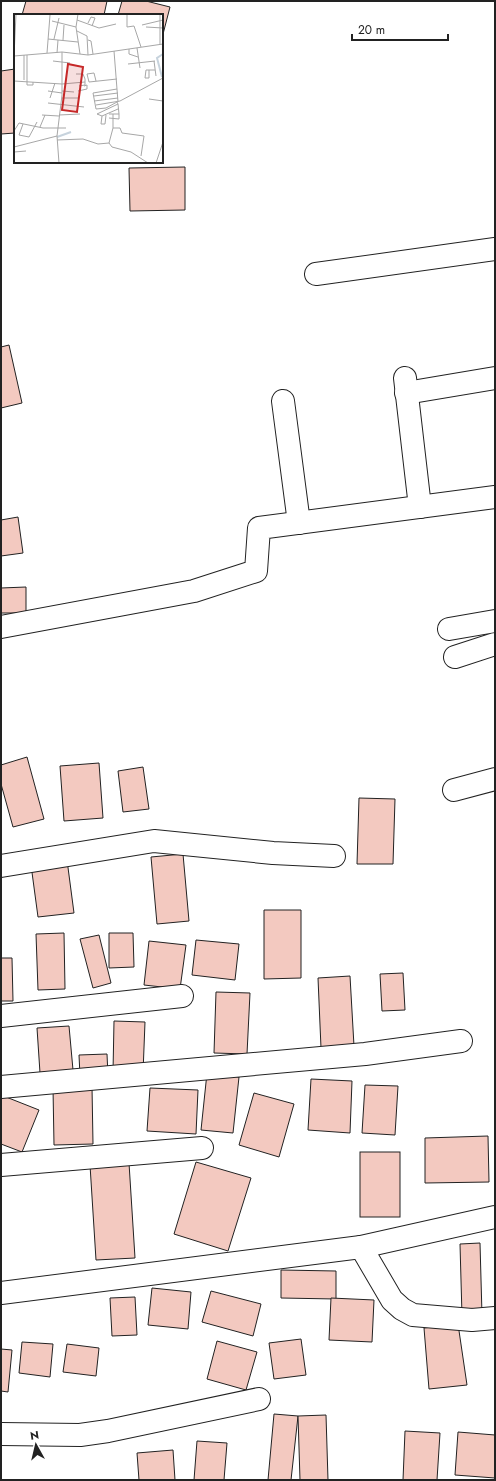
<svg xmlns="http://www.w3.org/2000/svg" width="496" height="1481" font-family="Jost,sans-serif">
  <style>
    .building { fill: #f3c9c0; stroke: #222 }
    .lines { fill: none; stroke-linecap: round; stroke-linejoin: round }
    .street-casing { stroke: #222; stroke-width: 24 }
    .street { stroke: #fff; stroke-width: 22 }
    .inset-river { fill: none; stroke: #c7d3dd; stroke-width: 2 }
    .inset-road { fill: none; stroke: #a7a7a7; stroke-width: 1 }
    .view { fill: #c62828; fill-opacity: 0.15; stroke: #c62828; stroke-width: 2 }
    .inset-edge { fill: none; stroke: #222; stroke-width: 2 }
  </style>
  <rect width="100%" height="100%" fill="#fff"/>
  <g class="building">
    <polygon points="26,1 107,1 104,15 22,15"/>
    <polygon points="122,1 146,1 170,7 162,38 162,15 118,15"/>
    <polygon points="15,69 15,133 1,134 1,71"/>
    <polygon points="185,167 185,210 130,211 129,168"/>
    <polygon points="9,345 22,403 1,408 1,347"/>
    <polygon points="18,517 23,553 1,556 1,520"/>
    <polygon points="26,587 26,613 1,613 1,588"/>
    <polygon points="27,757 44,819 13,827 1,784 1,765"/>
    <polygon points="99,763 103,818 64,821 60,766"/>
    <polygon points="143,767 149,809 123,812 118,771"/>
    <polygon points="359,798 395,799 393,864 357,864"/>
    <polygon points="183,854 189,921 157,924 151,857"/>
    <polygon points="67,860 74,913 38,917 31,865"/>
    <polygon points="264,910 301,910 301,978 264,979"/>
    <polygon points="64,933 65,989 38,990 36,934"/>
    <polygon points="109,933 133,933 134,967 109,968"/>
    <polygon points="99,935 111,983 93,988 80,939"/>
    <polygon points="196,940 239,944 235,980 192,975"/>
    <polygon points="149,941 186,945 180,989 144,985"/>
    <polygon points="1,958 12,958 13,1001 1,1001"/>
    <polygon points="403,973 405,1010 382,1011 380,974"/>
    <polygon points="350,976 354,1046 321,1048 318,978"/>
    <polygon points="216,992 250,993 247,1054 214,1053"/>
    <polygon points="114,1021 145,1022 143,1073 113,1072"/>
    <polygon points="69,1026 73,1070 40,1073 37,1028"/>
    <polygon points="107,1054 108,1076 80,1076 79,1055"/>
    <polygon points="207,1073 239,1077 233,1133 201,1130"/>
    <polygon points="311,1079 352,1081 350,1133 308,1130"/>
    <polygon points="365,1085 398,1086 395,1135 362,1133"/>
    <polygon points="92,1087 93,1144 54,1145 53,1088"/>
    <polygon points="150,1088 198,1090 196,1134 147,1131"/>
    <polygon points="254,1093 294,1104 279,1157 239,1145"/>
    <polygon points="1,1095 39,1110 22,1152 1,1144"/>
    <polygon points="488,1136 489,1182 425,1183 425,1138"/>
    <rect x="360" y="1152" width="40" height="65"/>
    <polygon points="196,1162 251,1178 228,1251 174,1234"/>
    <polygon points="129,1163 135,1258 96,1260 90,1165"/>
    <polygon points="480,1243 482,1315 462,1316 460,1244"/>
    <polygon points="281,1270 336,1271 336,1299 281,1298"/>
    <polygon points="152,1288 191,1292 188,1329 148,1325"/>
    <polygon points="211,1291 261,1304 253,1336 202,1322"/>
    <polygon points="135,1297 137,1335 112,1336 110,1298"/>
    <polygon points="331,1298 374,1300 372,1342 329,1340"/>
    <polygon points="458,1324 467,1385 429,1389 424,1328"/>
    <polygon points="301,1339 306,1375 274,1379 269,1343"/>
    <polygon points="217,1341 257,1352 246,1390 207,1379"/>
    <polygon points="22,1342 53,1344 50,1377 19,1373"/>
    <polygon points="67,1344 99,1348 96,1376 63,1372"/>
    <polygon points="1,1349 12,1350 8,1392 1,1391"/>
    <polygon points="274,1414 298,1416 291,1480 268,1480"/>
    <polygon points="326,1415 328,1480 300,1480 298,1416"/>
    <polygon points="405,1431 440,1433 437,1480 403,1480"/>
    <polygon points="458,1432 495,1435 495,1478 455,1475"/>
    <polygon points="197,1441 227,1443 224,1480 194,1480"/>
    <polygon points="173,1450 175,1480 139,1480 137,1453"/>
  </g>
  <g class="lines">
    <defs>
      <g id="street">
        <polyline points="316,274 495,249"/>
        <polyline points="405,378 420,507"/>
        <polyline points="406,393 495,378"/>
        <polyline points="283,401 299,523"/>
        <polyline points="1,627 194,591 256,571 259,528 495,497"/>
        <polyline points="449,629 495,621"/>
        <polyline points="455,657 495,644"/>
        <polyline points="454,790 495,779"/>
        <polyline points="1,866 154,841 273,853 334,856"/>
        <polyline points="1,1016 182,996"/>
        <polyline points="1,1087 365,1054 461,1041"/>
        <polyline points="1,1165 202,1148"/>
        <polyline points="361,1247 495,1217"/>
        <polyline points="1,1293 361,1247 392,1300 402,1309 413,1315 472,1320 495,1318"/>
        <polyline points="1,1434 80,1435 108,1431 259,1399"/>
      </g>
    </defs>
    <use href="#street" class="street-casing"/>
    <use href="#street" class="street"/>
  </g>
  <g transform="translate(14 14)">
    <rect width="149" height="149" fill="#fff"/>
    <path class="inset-river" d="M148 63 143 44 149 40M43 123 57 118"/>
    <path class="inset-road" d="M64 0 62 13 66 40M113 0V13L120 12 127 33M146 0V31M63 6 85 14 102 10M38 7 62 13M74 9 77 3 81 4 78 12M128 11 149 6M132 13 149 14M63 17 73 22 74 41M34 25 64 28M40 25 45 4M49 26 50 11M74 26 77 27 79 40M123 34 126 54M115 35V40L124 43M100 37 104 88M33 39 36 1M43 39 44 26M10 41V66M13 41V71H19V68M0 42 48 38 74 41 149 30M0 42 2 0M39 47 56 49M140 47 142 62M114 50 141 47M135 56V64H131L132 56H141M62 60H69L71 65V71L65 72M0 67 48 70 71 68M82 67 80 59 73 60 75 68 103 65M103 75 79 79 82 95 92 94 103 88 104 90M34 77 48 79M48 77 60 78M64 77 73 75V71L70 72M80 82 104 79M36 84 41 69M48 84H64M135 85 149 87M80 87 104 84M34 89 70 93M82 91 106 87 149 64M83 100 104 90 105 100H99M83 100 88 102 104 95M95 100H99V114H106L108 119 130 122 127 142M28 101 45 102M45 101 66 100M88 102 87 110H91L92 101M95 104 105 105V100M9 110 5 121 15 123 23 108M26 113 31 101M0 117 5 109 29 114H52M43 126 69 125 84 130 95 129 98 133 117 138 134 149M95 129 99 114M0 133 43 122M0 138 12 137M45 149 43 122 48 81V38M142 149 149 128"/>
    <path class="view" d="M54 50 69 53 63 98 48 96Z"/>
    <rect width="149" height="149" class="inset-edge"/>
  </g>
  <rect width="496" height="1481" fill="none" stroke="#222222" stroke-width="4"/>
  <g transform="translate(36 1445) rotate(352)" stroke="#ffffff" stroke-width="3" paint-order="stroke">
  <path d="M0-3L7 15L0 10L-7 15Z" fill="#222222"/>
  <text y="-6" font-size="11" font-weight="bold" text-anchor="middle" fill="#222222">N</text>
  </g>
  <path d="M352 34v6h96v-6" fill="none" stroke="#222222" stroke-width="2"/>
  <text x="358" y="34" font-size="12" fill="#222222" stroke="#ffffff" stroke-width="3" paint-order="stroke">20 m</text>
</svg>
